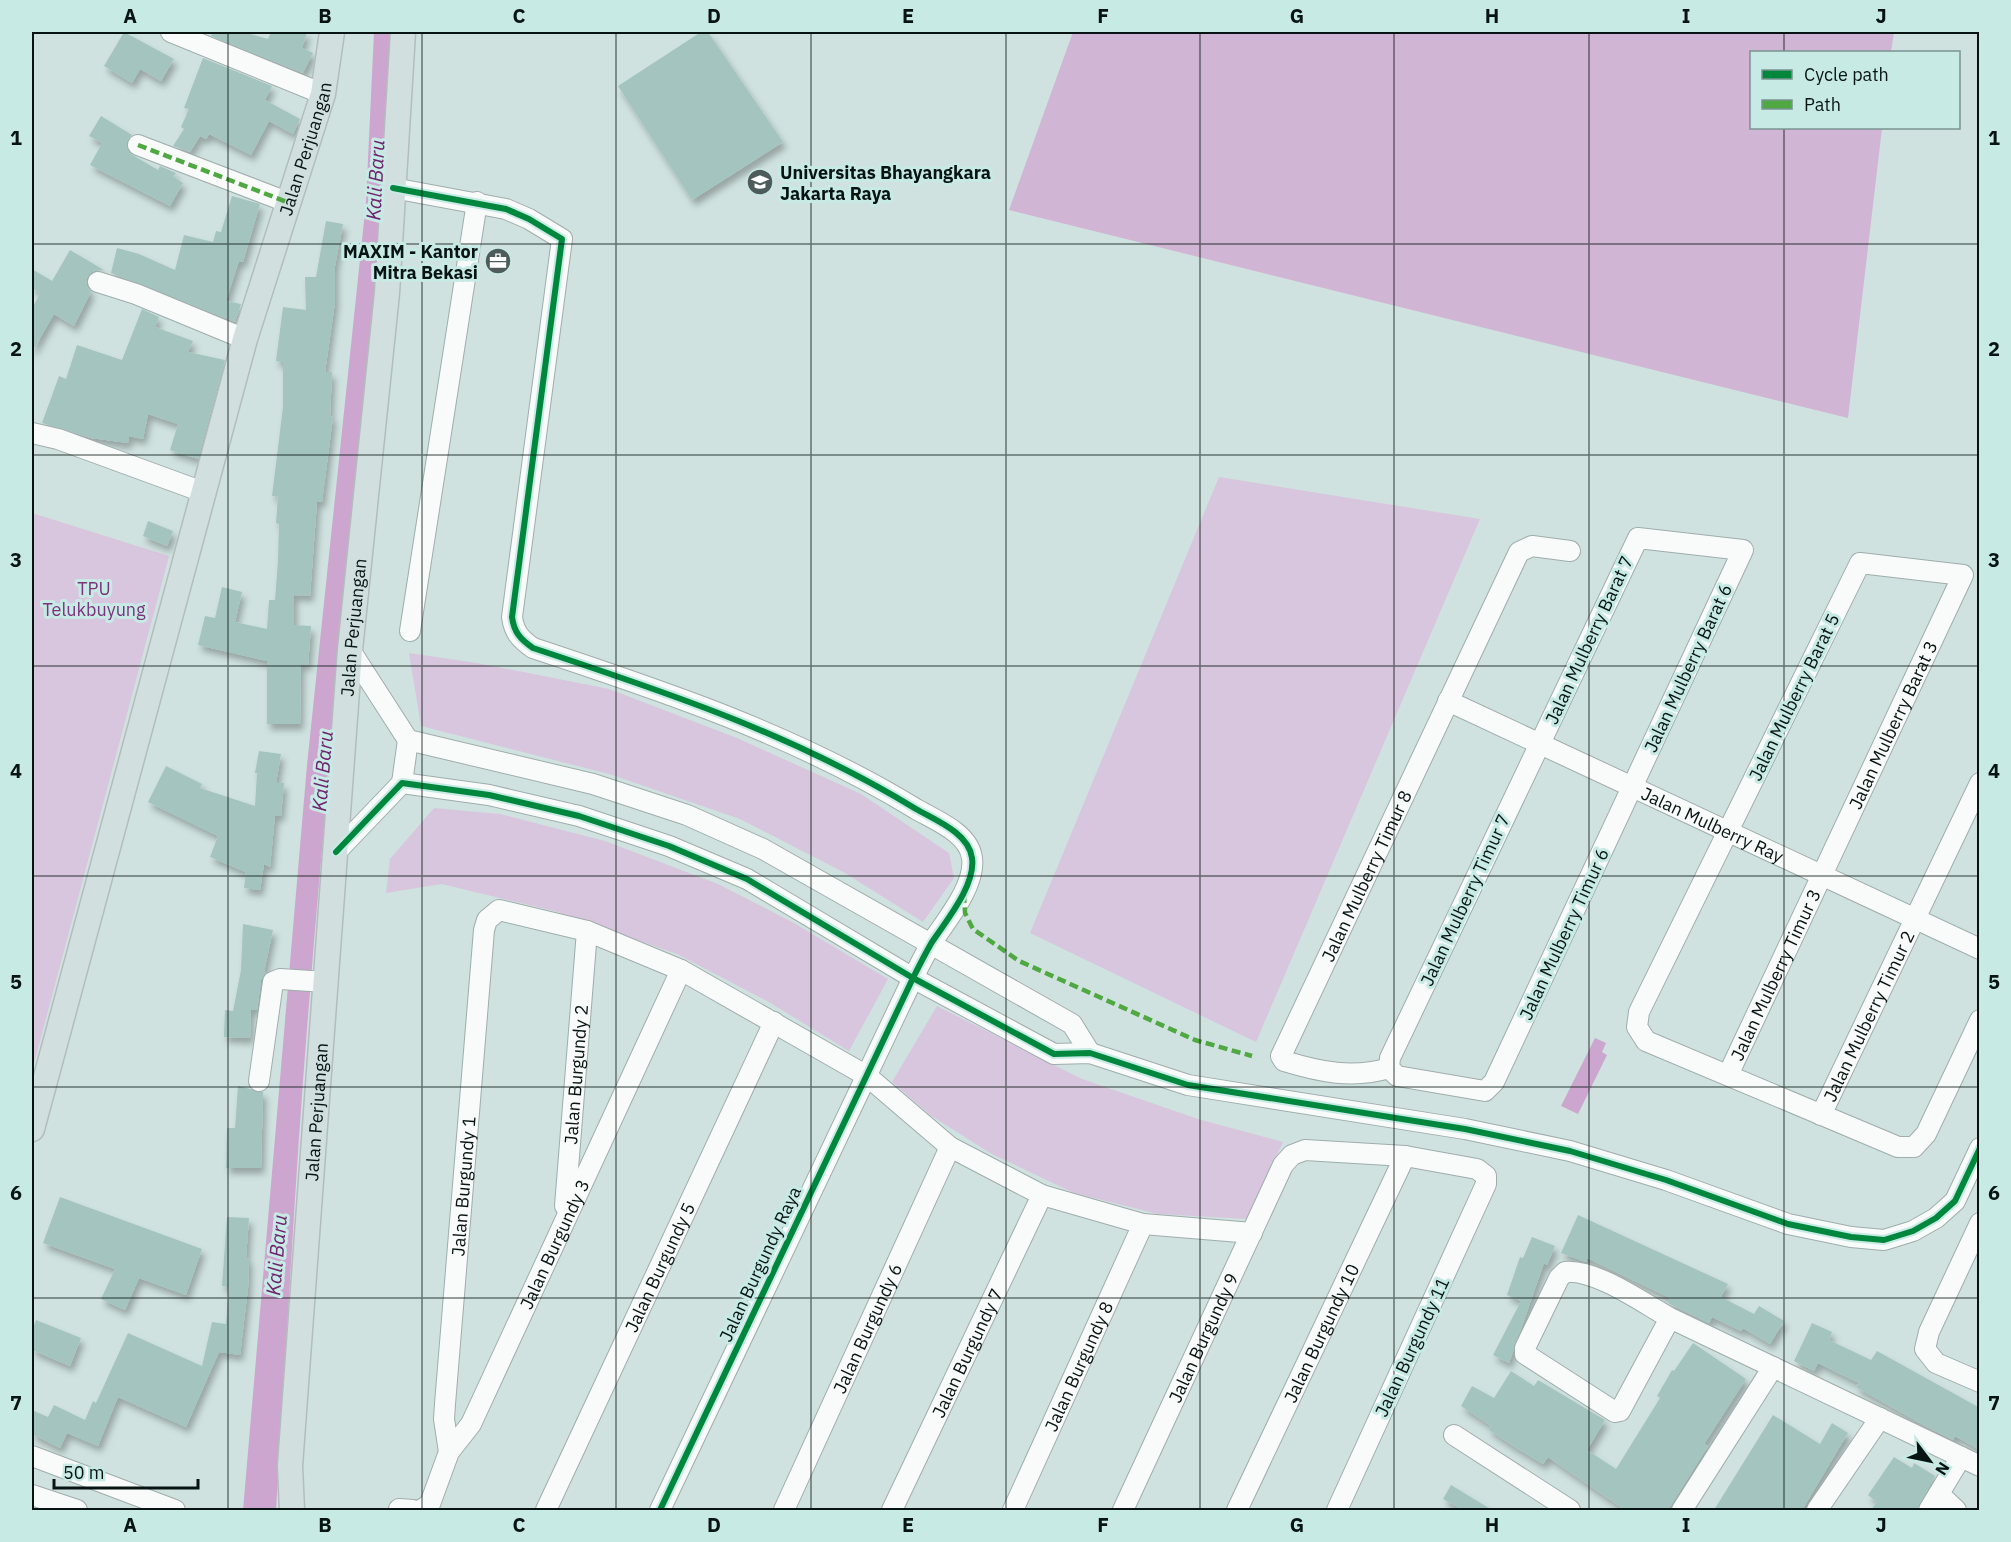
<svg xmlns="http://www.w3.org/2000/svg" width="2011" height="1542" font-family="'IBM Plex Sans',sans-serif">
  <style>
    .green { fill: #d8c6de }
    .forest { fill: #d0b5d5 }
    .water { fill: #cca6cf }
    .building { fill: #a4c4c0; filter: url(#shadow) }
    .lines { fill: none; stroke-linecap: round; stroke-linejoin: round }
    .minor-casing { stroke: #9fadab; stroke-width: 22 }
    .major-casing { stroke: #b3bdbb; stroke-width: 27 }
    .minor { stroke: #f8fbfa; stroke-width: 20 }
    .major { stroke: #d1e0df; stroke-width: 24 }
    .quiet { stroke: #50a842; stroke-width: 4.5; stroke-dasharray: 9 4.5; stroke-linecap: butt }
    .cycleway-casing { stroke: #c7eae5; stroke-width: 10 }
    .cycleway { stroke: #00873e; stroke-width: 6 }
    .grid { fill: none; stroke: #071412; stroke-width: 1.5; stroke-opacity: 0.55 }
    .labels { text-anchor: middle; dominant-baseline: central; stroke-width: 6; stroke-linejoin: round; paint-order: stroke }
    .street-label { font-size: 18px; fill: #071412; stroke: #c7eae5 }
    .poi-label { font-size: 18px; font-weight: bold; fill: #071412; stroke: #c7eae5; text-anchor: start }
    .park-label { font-size: 18px; fill: #7d327c; stroke: #c7eae5 }
    .water-label { font-size: 20px; font-style: italic; fill: #6e236d; stroke: #c7eae5 }
    .neatline { fill: none; stroke: #071412; stroke-width: 2 }
    .grid-label { font-size: 20px; text-anchor: middle; font-weight: bold; fill: #071412 }
  </style>
  <defs>
    <filter id="shadow"><feDropShadow dx="3.5" dy="6" stdDeviation="3" flood-color="#0004"/></filter>
  </defs>
  <rect width="100%" height="100%" fill="#cfe2df"/>
  <g class="green">
    <polygon points="1219,477 1480,519 1256,1042 1030,933"/>
    <polygon points="32,513 169,556 32,1071"/>
    <polygon points="409,653 477,663 609,689 737,738 861,794 949,853 954,878 923,922 845,873 740,819 609,774 421,726"/>
    <polygon points="434,808 500,814 605,841 718,884 794,923 888,979 849,1051 767,1001 677,954 554,911 442,884 386,893 390,859"/>
    <polygon points="937,1006 1082,1079 1198,1119 1283,1142 1247,1219 1158,1214 1074,1193 990,1153 930,1115 892,1082"/>
  </g>
  <polygon class="forest" points="1073,32 1894,32 1891,52 1752,52 1752,128 1882,128 1848,418 1009,210"/>
  <g class="water">
    <path d="M374 32H397C376 356 334 680 309 1004 295 1173 287 1342 276 1510H243L307 765 366 202Z"/>
    <polygon points="1595,1038 1606,1043 1602,1052 1607,1055 1578,1114 1561,1106"/>
  </g>
  <g class="building">
    <polygon points="124,32 174,59 161,81 140,69 132,83 104,66"/>
    <polygon points="213,32 243,32 268,39 271,32 307,32 302,48 313,53 303,73 211,36"/>
    <polygon points="701,32 708,32 783,142 692,200 618,86"/>
    <polygon points="203,58 272,86 265,100 300,119 293,134 269,121 251,155 209,134 206,139 200,136 190,152 173,146 184,129 181,127 189,109 184,108"/>
    <polygon points="101,116 132,135 127,141 129,153 158,170 160,166 176,173 173,177 183,183 170,206 90,165 102,143 89,136"/>
    <polygon points="232,196 260,204 243,262 239,261 226,301 241,304 235,322 111,273 117,248 139,254 175,270 184,235 213,242 216,231 221,232"/>
    <polygon points="326,221 343,224 335,266 335,302 325,372 332,372 330,416 333,417 322,502 317,501 310,596 294,595 294,625 311,626 308,665 301,664 300,724 267,724 267,661 198,645 205,616 215,618 222,587 242,592 235,622 267,629 269,600 275,600 278,561 279,524 276,523 278,496 272,496 283,407 283,362 276,361 283,307 306,310 305,277 316,277"/>
    <polygon points="70,250 104,270 95,270 87,278 86,285 91,292 74,326 54,314 32,352 32,309 40,293 32,288 32,269 52,281"/>
    <polygon points="142,309 159,317 155,327 193,341 188,352 225,360 198,459 170,450 178,424 148,414 143,439 129,436 128,443 91,438 42,423 59,376 66,379 77,345 122,360"/>
    <polygon points="148,521 173,531 167,546 143,536"/>
    <polygon points="259,751 281,754 276,783 284,783 281,816 275,815 270,867 264,864 260,890 244,888 246,872 210,857 218,836 148,802 166,766 202,784 200,788 255,806 257,773 255,773"/>
    <polygon points="243,924 273,930 264,972 266,972 261,980 257,1010 251,1009 250,1038 224,1037 225,1010 233,1011 241,970"/>
    <polygon points="238,1086 263,1092 261,1168 226,1168 227,1128 235,1128"/>
    <polygon points="60,1197 202,1249 186,1295 139,1278 125,1310 101,1299 115,1269 43,1243"/>
    <polygon points="1578,1215 1728,1284 1721,1297 1754,1314 1759,1306 1784,1321 1770,1344 1743,1328 1741,1331 1712,1317 1709,1323 1668,1303 1670,1298 1587,1258 1586,1262 1561,1253"/>
    <polygon points="227,1217 249,1218 246,1258 249,1259 248,1288 240,1355 219,1352 186,1427 118,1397 98,1446 67,1433 60,1448 32,1434 32,1410 48,1417 54,1405 85,1420 93,1401 96,1403 128,1333 202,1366 212,1322 226,1324 229,1287 222,1286"/>
    <polygon points="1532,1237 1555,1246 1547,1265 1544,1263 1509,1363 1493,1355 1521,1301 1507,1295 1520,1257 1523,1258"/>
    <polygon points="36,1320 81,1338 70,1366 32,1350 32,1331"/>
    <polygon points="1812,1323 1832,1332 1829,1340 1871,1360 1877,1351 1980,1408 1980,1450 1955,1436 1953,1440 1929,1428 1856,1387 1859,1383 1818,1363 1814,1371 1794,1361"/>
    <polygon points="1693,1343 1746,1379 1704,1444 1708,1446 1668,1510 1625,1510 1548,1457 1543,1464 1510,1444 1488,1429 1491,1426 1461,1406 1472,1386 1494,1398 1511,1371 1534,1386 1538,1380 1605,1420 1587,1450 1616,1469 1660,1398 1657,1396 1672,1370 1674,1371"/>
    <polygon points="1773,1415 1820,1444 1832,1423 1848,1433 1802,1510 1714,1510"/>
    <polygon points="1894,1457 1912,1468 1914,1463 1935,1476 1917,1510 1871,1510 1877,1502 1868,1495"/>
    <polygon points="1451,1485 1492,1510 1463,1510 1443,1499"/>
  </g>
  <g class="lines">
    <defs>
      <g id="minor">
        <polyline points="171,32 323,94"/>
        <polyline points="138,145 287,202"/>
        <path d="M393 188 506 209 529 219 562 239 512 617C514 632 520 639 533 648 666 692 795 735 916 809 935 820 969 833 972 858 976 885 946 921 932 942 925 954 919 966 913 978L660 1510"/>
        <polyline points="98,282 136,294 245,339"/>
        <polyline points="32,433 58,439 203,492"/>
        <polygon points="1638,538 1743,550 1494,1082 1485,1091 1397,1076 1389,1068 1390,1058"/>
        <polyline points="410,631 477,202"/>
        <polyline points="350,650 408,740 593,784 687,815 763,849 1072,1024 1090,1053"/>
        <path id="s1" d="M1448 701 1980 949"/>
        <polyline points="402,783 408,740"/>
        <polyline points="336,852 402,783 489,795 579,816 669,846 747,879 913,978 1054,1054 1090,1053 1188,1085 1465,1129 1570,1151 1666,1180 1788,1224 1851,1237 1884,1240 1913,1231 1936,1218 1955,1201 1980,1148"/>
        <path id="s2" d="M1389 1068C1353 1079 1320 1072 1284 1061L1281 1056 1519 552 1532 546 1570 551"/>
        <path id="s3" d="M1728 1075 1963 575 1860 563 1639 1012 1637 1027 1646 1041 1898 1147H1914L1926 1134 1980 1020"/>
        <polyline points="259,1081 273,982 280,979 326,982"/>
        <path id="s4" d="M1821 1115 1980 783"/>
        <path id="s5" d="M565 1206 587 931"/>
        <polyline points="1980,1223 1929,1332 1925,1349 1936,1363 1980,1382"/>
        <path d="M1670 1318 1620 1411 1615 1412 1525 1354V1348L1559 1278 1565 1272C1596 1269 1643 1303 1670 1318L1980 1466"/>
        <polyline points="1454,1435 1570,1510"/>
        <path id="s6" d="M449 1452 444 1419 445 1404 484 930 487 920 499 910 587 931 681 970 867 1076 950 1147 1042 1195 1143 1224 1252 1233"/>
        <polyline points="32,1456 175,1510"/>
        <polyline points="1939,1494 1956,1510"/>
        <polyline points="32,1495 77,1510"/>
        <polyline points="399,1509 413,1510"/>
        <path id="s7" d="M421 1510 430 1504 449 1452 471 1424 681 970"/>
        <path id="s8" d="M546 1510 774 1022"/>
        <path id="s9" d="M784 1510 950 1147"/>
        <path id="s10" d="M892 1510 1042 1195"/>
        <path id="s11" d="M1013 1510 1143 1224"/>
        <path id="s12" d="M1123 1510 1283 1165 1292 1155 1305 1150 1405 1156 1477 1169 1486 1176V1184L1337 1510"/>
        <path id="s13" d="M1237 1510 1405 1156"/>
        <polyline points="1682,1510 1773,1367"/>
        <polyline points="1817,1510 1880,1418"/>
        <polyline points="1929,1510 1961,1457"/>
      </g>
      <g id="major">
        <path id="s14" d="M32 1129 245 339 323 94 332 32"/>
        <path id="s15" d="M292 1510 290 1466 350 650 387 293 403 32"/>
      </g>
    </defs>
    <use href="#minor" class="minor-casing"/>
    <use href="#major" class="major-casing"/>
    <use href="#minor" class="minor"/>
    <use href="#major" class="major"/>
    <g class="quiet">
      <polyline points="138,145 287,202"/>
      <polyline points="964,894 965,913 973,929 1019,961 1195,1040 1252,1056"/>
    </g>
    <defs>
      <g id="cycleway">
        <path d="M393 188 506 209 529 219 562 239 512 617C514 632 520 639 533 648 666 692 795 735 916 809 935 820 969 833 972 858 976 885 946 921 932 942 925 954 919 966 913 978L660 1510"/>
        <polyline points="336,852 402,783 489,795 579,816 669,846 747,879 913,978 1054,1054 1090,1053 1188,1085 1465,1129 1570,1151 1666,1180 1788,1224 1851,1237 1884,1240 1913,1231 1936,1218 1955,1201 1980,1148"/>
      </g>
    </defs>
    <use href="#cycleway" class="cycleway-casing"/>
    <use href="#cycleway" class="cycleway"/>
  </g>
  <path class="grid" d="M228 32V1510M422 32V1510M616 32V1510M811 32V1510M1006 32V1510M1200 32V1510M1394 32V1510M1589 32V1510M1784 32V52M1784 128V1510M32 244H1980M32 455H1980M32 666H1980M32 876H1980M32 1087H1980M32 1298H1980"/>
  <defs>
    <symbol id="university-disc" viewBox="-11 -11 22 22"><circle r="9.5" fill="#4d5c5a" stroke="#c7eae5"/><path d="M0-5L7-2L0 1L-7-2ZM-4 1L0 2.5L4 1V4Q0 6-4 4Z" fill="#fff"/></symbol>
    <symbol id="office-disc" viewBox="-11 -11 22 22"><circle r="9.5" fill="#4d5c5a" stroke="#c7eae5"/><path d="M-6-3h4V-5.5h4V-3h4V5H-6ZM-1-4.5V-3h2v-1.5ZM-6 0V1H6V0Z" fill="#fff"/></symbol>
  </defs>
  <g fill-rule="evenodd">
    <use href="#university-disc" x="745" y="167" width="30" height="30"/>
    <use href="#office-disc" x="483" y="246" width="30" height="30"/>
  </g>
  <g class="labels">
    <g class="street-label">
      <text stroke="none"><textPath href="#s14" startOffset="1018">Jalan Perjuangan</textPath></text>
      <text stroke="none"><textPath href="#s15" startOffset="885">Jalan Perjuangan</textPath></text>
      <text transform="translate(1589 640) rotate(-65)">Jalan Mulberry Barat 7</text>
      <text transform="translate(1688 668) rotate(-65)">Jalan Mulberry Barat 6</text>
      <text transform="translate(1794 697) rotate(-64)">Jalan Mulberry Barat 5</text>
      <text stroke="none"><textPath href="#s3" startOffset="387">Jalan Mulberry Barat 3</textPath></text>
      <text stroke="none"><textPath href="#s1" startOffset="292">Jalan Mulberry Ray</textPath></text>
      <text stroke="none"><textPath href="#s2" startOffset="312">Jalan Mulberry Timur 8</textPath></text>
      <text transform="translate(1465 900) rotate(-65)">Jalan Mulberry Timur 7</text>
      <text transform="translate(1564 934) rotate(-65)">Jalan Mulberry Timur 6</text>
      <text stroke="none"><textPath href="#s3" startOffset="111">Jalan Mulberry Timur 3</textPath></text>
      <text stroke="none"><textPath href="#s4" startOffset="110">Jalan Mulberry Timur 2</textPath></text>
      <text stroke="none"><textPath href="#s5" startOffset="132">Jalan Burgundy 2</textPath></text>
      <text stroke="none"><textPath href="#s15" startOffset="399">Jalan Perjuangan</textPath></text>
      <text stroke="none"><textPath href="#s6" startOffset="267">Jalan Burgundy 1</textPath></text>
      <text stroke="none"><textPath href="#s7" startOffset="300">Jalan Burgundy 3</textPath></text>
      <text transform="translate(760 1264) rotate(-65)">Jalan Burgundy Raya</text>
      <text stroke="none"><textPath href="#s8" startOffset="268">Jalan Burgundy 5</textPath></text>
      <text stroke="none"><textPath href="#s9" startOffset="200">Jalan Burgundy 6</textPath></text>
      <text stroke="none"><textPath href="#s13" startOffset="196">Jalan Burgundy 10</textPath></text>
      <text stroke="none"><textPath href="#s12" startOffset="190">Jalan Burgundy 9</textPath></text>
      <text transform="translate(1412 1347) rotate(-65)">Jalan Burgundy 11</text>
      <text stroke="none"><textPath href="#s10" startOffset="174">Jalan Burgundy 7</textPath></text>
      <text stroke="none"><textPath href="#s11" startOffset="158">Jalan Burgundy 8</textPath></text>
    </g>
    <g class="poi-label">
      <text x="780" y="172">Universitas Bhayangkara<tspan x="780" dy="21">Jakarta Raya</tspan></text>
      <text x="478" y="251" text-anchor="end">MAXIM - Kantor<tspan x="478" dy="21">Mitra Bekasi</tspan></text>
    </g>
    <g class="park-label">
      <text x="94" y="588">TPU<tspan x="94" dy="21">Telukbuyung</tspan></text>
    </g>
    <g class="water-label">
      <text transform="translate(375 180) rotate(-87)">Kali Baru</text>
      <text transform="translate(322 771) rotate(-85)">Kali Baru</text>
      <text transform="translate(276 1255) rotate(-85)">Kali Baru</text>
    </g>
  </g>
  <rect width="2011" height="1542" fill="none" stroke="#c7eae5" stroke-width="66"/>
  <rect x="1750" y="51" width="210" height="78" fill="#c7eae5" stroke="#7a9491" stroke-width="1.5"/>
  <rect x="1762" y="70" width="30" height="9" fill="#00873e" stroke="#7a9491" stroke-width="1.5"/>
  <text x="1804" y="81" font-size="18" fill="#071412">Cycle path</text>
  <rect x="1762" y="100" width="30" height="9" fill="#50a842" stroke="#7a9491" stroke-width="1.5"/>
  <text x="1804" y="111" font-size="18" fill="#071412">Path</text>
  <g transform="translate(1930 1461) rotate(122)" stroke="#c7eae5" stroke-width="4.5" paint-order="stroke">
  <path d="M0-4.5L10 22L0 15L-10 22Z" fill="#071412"/>
  <text y="-9" font-size="16" font-weight="bold" text-anchor="middle" fill="#071412">N</text>
  </g>
  <path d="M54 1479v9h144v-9" fill="none" stroke="#071412" stroke-width="3"/>
  <text x="63" y="1479" font-size="18" fill="#071412" stroke="#c7eae5" stroke-width="4.5" paint-order="stroke">50 m</text>
  <rect x="33" y="33" width="1945" height="1476" class="neatline"/>
  <g class="grid-label">
    <text x="130" y="23">A</text>
    <text x="325" y="23">B</text>
    <text x="519" y="23">C</text>
    <text x="714" y="23">D</text>
    <text x="908" y="23">E</text>
    <text x="1103" y="23">F</text>
    <text x="1297" y="23">G</text>
    <text x="1492" y="23">H</text>
    <text x="1686" y="23">I</text>
    <text x="1881" y="23">J</text>
    <text x="16" y="145">1</text>
    <text x="1994" y="145">1</text>
    <text x="16" y="356">2</text>
    <text x="1994" y="356">2</text>
    <text x="16" y="567">3</text>
    <text x="1994" y="567">3</text>
    <text x="16" y="778">4</text>
    <text x="1994" y="778">4</text>
    <text x="16" y="989">5</text>
    <text x="1994" y="989">5</text>
    <text x="16" y="1200">6</text>
    <text x="1994" y="1200">6</text>
    <text x="16" y="1410">7</text>
    <text x="1994" y="1410">7</text>
    <text x="130" y="1532">A</text>
    <text x="325" y="1532">B</text>
    <text x="519" y="1532">C</text>
    <text x="714" y="1532">D</text>
    <text x="908" y="1532">E</text>
    <text x="1103" y="1532">F</text>
    <text x="1297" y="1532">G</text>
    <text x="1492" y="1532">H</text>
    <text x="1686" y="1532">I</text>
    <text x="1881" y="1532">J</text>
  </g>
</svg>
